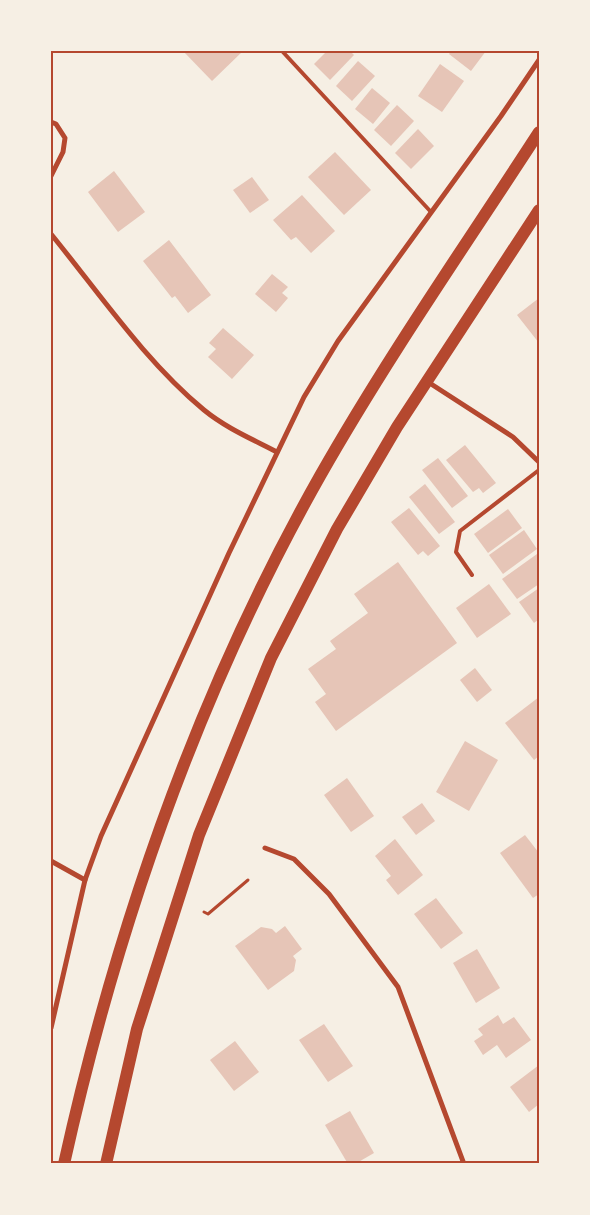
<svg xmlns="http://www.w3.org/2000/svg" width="590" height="1215" font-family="'Archivo Narrow',sans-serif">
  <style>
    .building { fill: #e6c5b7 }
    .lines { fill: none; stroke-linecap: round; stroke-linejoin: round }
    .path { stroke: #b5482f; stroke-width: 3 }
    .service { stroke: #b5482f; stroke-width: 4 }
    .minor { stroke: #b5482f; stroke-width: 5 }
    .primary { stroke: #b5482f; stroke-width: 12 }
    .neatline { fill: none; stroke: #b5482f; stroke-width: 2 }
  </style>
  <rect width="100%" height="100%" fill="#f6efe4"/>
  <g class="building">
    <polygon points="183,51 243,51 212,81"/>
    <polygon points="327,51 350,51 354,55 330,80 314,64"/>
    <polygon points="451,51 486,51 471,71 449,54"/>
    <polygon points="358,61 375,76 352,101 336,86"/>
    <polygon points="440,64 464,81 442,112 418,96"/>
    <polygon points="372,88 390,103 373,124 355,109"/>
    <polygon points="397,105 414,121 391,146 374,130"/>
    <polygon points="418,129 434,146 411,169 395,153"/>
    <polygon points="335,152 371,190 344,215 308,177"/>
    <polygon points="114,171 145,212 118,232 88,192"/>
    <polygon points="252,177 269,200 250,213 233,190"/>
    <polygon points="302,195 335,231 311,253 296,237 291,240 273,220"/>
    <polygon points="169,240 211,295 188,313 175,296 172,298 143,261"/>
    <polygon points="272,274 288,287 282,293 288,298 276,312 255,294"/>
    <polygon points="539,298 539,343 517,315"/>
    <polygon points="223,328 254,355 232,379 208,357 216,349 209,343"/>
    <polygon points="465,445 496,483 483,493 479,488 473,492 446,460"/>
    <polygon points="438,458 468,496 452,508 422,470"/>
    <polygon points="425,484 455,522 439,534 409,497"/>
    <polygon points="409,508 440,546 428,556 423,551 418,555 391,522"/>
    <polygon points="508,509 522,528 488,553 474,534"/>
    <polygon points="524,530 537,549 503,574 489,555"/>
    <polygon points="537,554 539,584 517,599 502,579"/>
    <polygon points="398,562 457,643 336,731 315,702 326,694 308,669 336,649 330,641 368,613 354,594"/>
    <polygon points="489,584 511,614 477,638 456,608"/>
    <polygon points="539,588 539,619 534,623 519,602"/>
    <polygon points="475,668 492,690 477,702 460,680"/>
    <polygon points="539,697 539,756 534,760 505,723"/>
    <polygon points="465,741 498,760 469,811 436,792"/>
    <polygon points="347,778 374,816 351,832 324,795"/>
    <polygon points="422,803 435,821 416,835 402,817"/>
    <polygon points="525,835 539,853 539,894 533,898 500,853"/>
    <polygon points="395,839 423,875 398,895 386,880 391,876 375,856"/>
    <polygon points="436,898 463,933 441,949 414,914"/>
    <polygon points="285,926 302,949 293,956 296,960 294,971 268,990 235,946 261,927 272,929 276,933"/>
    <polygon points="477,949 500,988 476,1003 453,963"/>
    <polygon points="498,1015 503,1024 514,1017 531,1040 506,1058 497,1045 483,1055 474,1041 483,1035 478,1029"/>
    <polygon points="324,1024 353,1066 328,1082 299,1040"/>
    <polygon points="235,1041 259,1072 234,1091 210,1060"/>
    <polygon points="539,1065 539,1104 529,1112 510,1087"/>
    <polygon points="350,1111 374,1153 355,1164 348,1164 325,1125"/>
  </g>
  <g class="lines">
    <polyline class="path" points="204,912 208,914 248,880"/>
    <g class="service">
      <polyline points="282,51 431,212"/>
      <polyline points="472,575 456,552 460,531 539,470"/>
    </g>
    <g class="minor">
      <polyline points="51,122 56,124 65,138 63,152 51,176"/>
      <path d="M51 234C100 294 145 361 204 410 226 428 252 439 277 452"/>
      <polyline points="428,382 513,437 539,462"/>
      <polyline points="265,848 294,859 329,894 398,987 464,1164"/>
      <polyline points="51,861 85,880"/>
      <polyline points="51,1028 85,880 101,836 229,553 304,397 338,341 501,116 539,60"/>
    </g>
    <g class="primary">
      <path d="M64 1164C117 925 199 690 320 476 387 358 465 246 539 132"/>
      <polyline points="106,1164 137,1029 199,835 271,658 337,529 397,427 539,210"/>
    </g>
  </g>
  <rect width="590" height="1215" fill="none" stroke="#f6efe4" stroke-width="105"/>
  <rect x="52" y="52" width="486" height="1110" class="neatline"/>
</svg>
